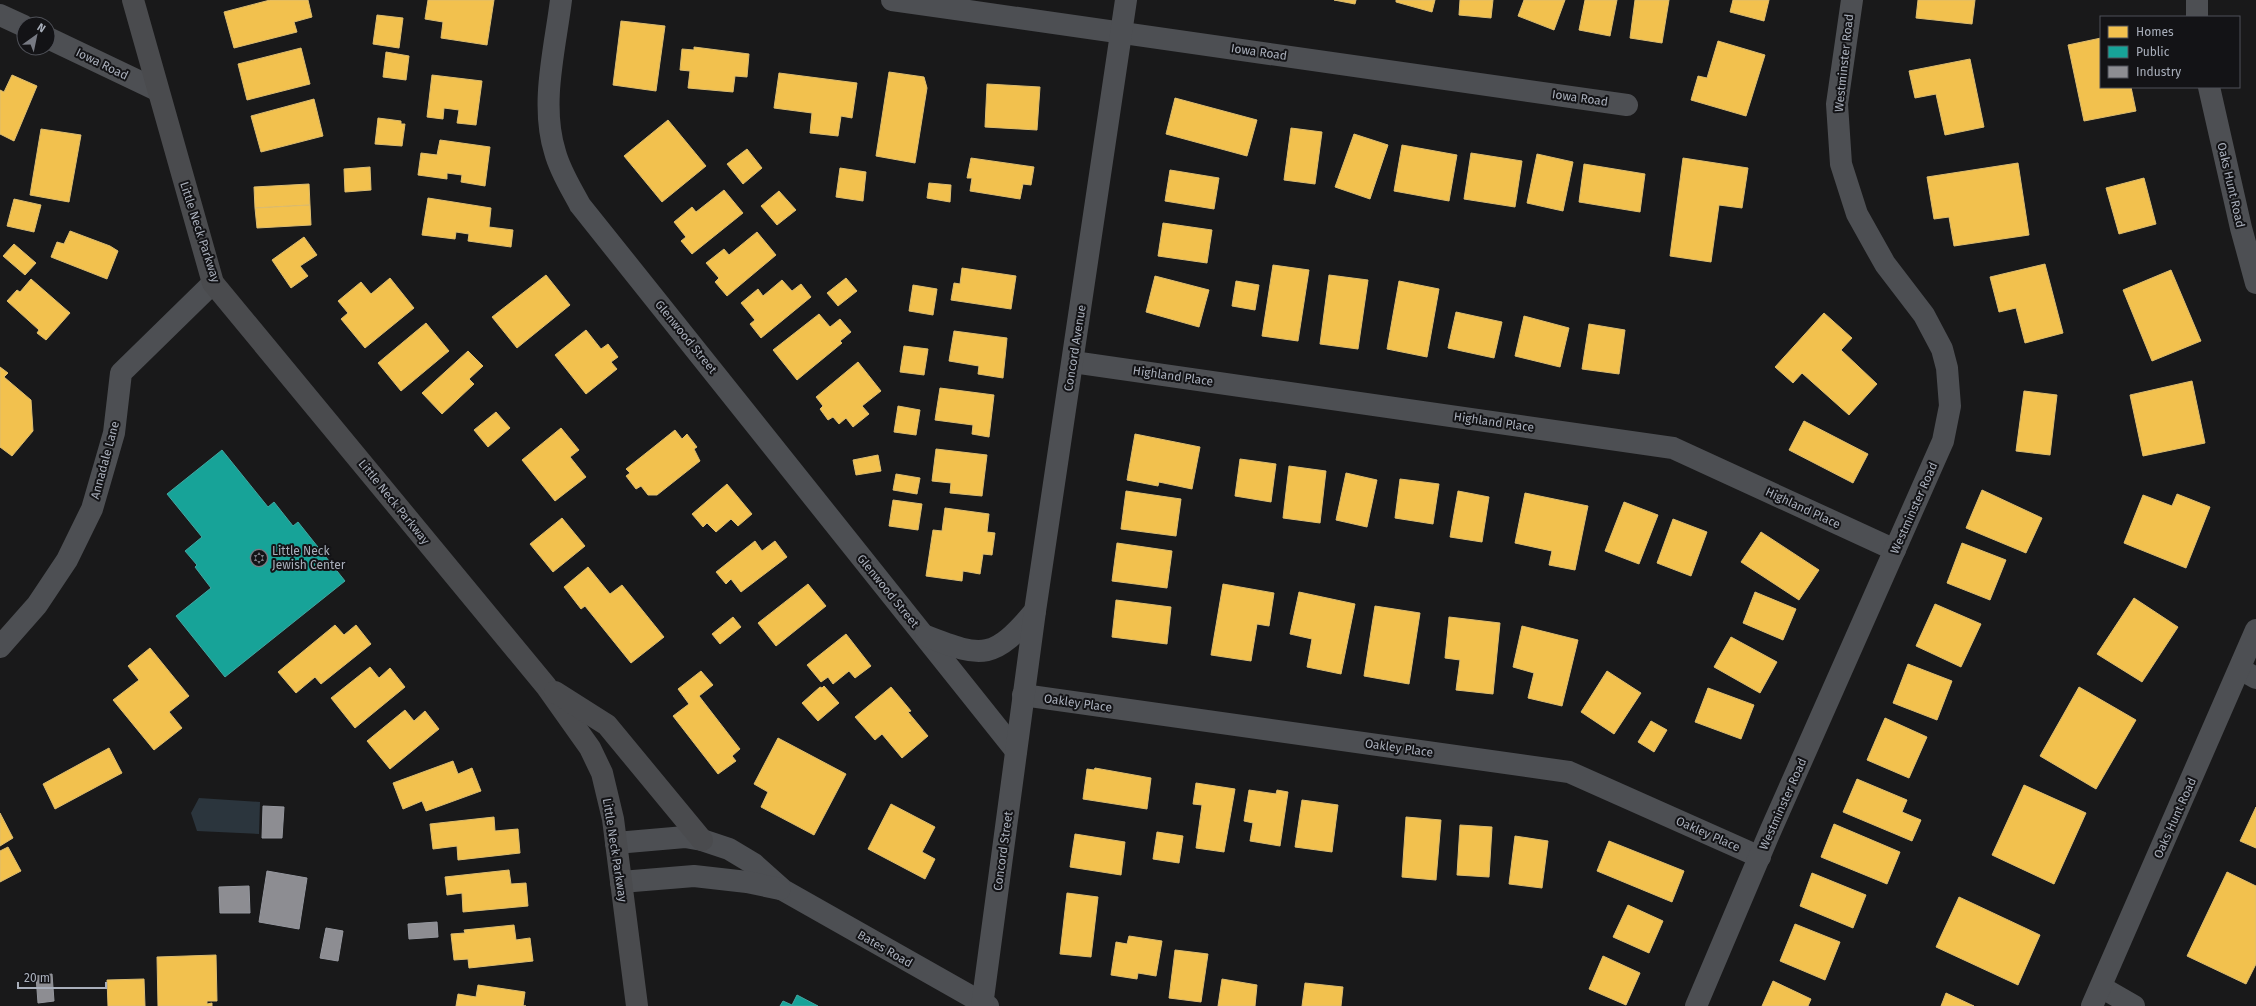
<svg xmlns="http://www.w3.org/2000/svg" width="2256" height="1006" font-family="'Fira Sans',sans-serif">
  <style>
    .water { fill: #2b353d }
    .homes { fill: #f2c14e; stroke: #dcbc6f }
    .public { fill: #17a398; stroke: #43a7a2 }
    .industry { fill: #8d8d92; stroke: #95979e }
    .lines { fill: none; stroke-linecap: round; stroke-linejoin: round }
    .minor { stroke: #4d4f53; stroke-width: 22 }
    .major { stroke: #4a4b4e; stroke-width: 22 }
    .labels { text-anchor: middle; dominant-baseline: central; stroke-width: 4; stroke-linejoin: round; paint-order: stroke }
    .street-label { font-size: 12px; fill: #a9afbb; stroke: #131316 }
    .poi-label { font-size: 12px; fill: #a9afbb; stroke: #131316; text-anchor: start }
  </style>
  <rect width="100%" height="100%" fill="#19191a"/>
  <polygon class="water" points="199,798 260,802 259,834 197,831 191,813"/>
  <g class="homes">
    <polygon points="270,0 308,0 312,17 294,22 297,32 234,48 224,12"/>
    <polygon points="428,0 494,0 487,45 441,38 443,22 425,19"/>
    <polygon points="1334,0 1356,0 1355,4"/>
    <polygon points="1396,0 1435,0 1432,12 1396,2"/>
    <polygon points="1460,0 1493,0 1491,18 1459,15"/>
    <polygon points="1524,0 1565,0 1554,30 1518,16"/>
    <polygon points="1585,0 1617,0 1610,36 1579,30"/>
    <polygon points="1635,0 1669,0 1662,43 1630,38"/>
    <polygon points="1733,0 1769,0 1764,21 1730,12"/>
    <polygon points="1918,0 1975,0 1972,24 1916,18"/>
    <polygon points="377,15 403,18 399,48 373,44"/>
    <polygon points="621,21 665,26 656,91 613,85"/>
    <polygon points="2101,38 2101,87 2131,87 2136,111 2084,121 2068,45"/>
    <polygon points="1718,41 1765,55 1746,116 1691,100 1698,76 1707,78"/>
    <polygon points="694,47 749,54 747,77 735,76 733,92 688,88 690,71 680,70 682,49 694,50"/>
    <polygon points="301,48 310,84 247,100 238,64"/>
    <polygon points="386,52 409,56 406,80 383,77"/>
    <polygon points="1970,59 1984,127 1945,135 1936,94 1915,98 1909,71"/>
    <polygon points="889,72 924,77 927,88 915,163 876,156"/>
    <polygon points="779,73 857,83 852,118 841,116 838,136 810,133 812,113 774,108"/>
    <polygon points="12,75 37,86 14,141 0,134 0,90 4,92"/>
    <polygon points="432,75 482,81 476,125 457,123 459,110 444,108 443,119 427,117"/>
    <polygon points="987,84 1040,87 1037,130 985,127"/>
    <polygon points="1175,98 1257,120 1247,156 1166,134"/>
    <polygon points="314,99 323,136 261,152 251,116"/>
    <polygon points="378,118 401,121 401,124 405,124 402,146 375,144"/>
    <polygon points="668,120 706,166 662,202 624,156"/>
    <polygon points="1291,128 1322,132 1315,184 1284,180"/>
    <polygon points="41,129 81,135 69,202 30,195"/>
    <polygon points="1354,134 1388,145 1370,199 1335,187"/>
    <polygon points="440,140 490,147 485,186 461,182 462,175 447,173 447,179 418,175 421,153 437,155"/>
    <polygon points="1402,145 1457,155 1449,201 1394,191"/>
    <polygon points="747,149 762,168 743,184 727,164"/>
    <polygon points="1471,153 1522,161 1515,207 1464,199"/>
    <polygon points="1537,154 1573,162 1563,211 1527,203"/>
    <polygon points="971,158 1034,167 1031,185 1023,184 1020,199 970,191 972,178 967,178"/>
    <polygon points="1683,158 1748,168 1742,208 1719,205 1711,262 1670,256"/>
    <polygon points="2018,163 2029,235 1954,246 1949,217 1934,219 1927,177"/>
    <polygon points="1584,164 1645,174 1640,212 1579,202"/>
    <polygon points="370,167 371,190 345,192 344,169"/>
    <polygon points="840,168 866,172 863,201 836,197"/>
    <polygon points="1170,170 1219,178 1214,209 1165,201"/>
    <polygon points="2144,178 2156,224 2119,234 2106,188"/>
    <polygon points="929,183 951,185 950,202 927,198"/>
    <polygon points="309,184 310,205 255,208 254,187"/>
    <polygon points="724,190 743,213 692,254 681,241 686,237 674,222 692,207 696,212"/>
    <polygon points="779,191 796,210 777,225 761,206"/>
    <polygon points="428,198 491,208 489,227 513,230 511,247 468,241 469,234 456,232 455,239 422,235"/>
    <polygon points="14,199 41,205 34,232 7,226"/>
    <polygon points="310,205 311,225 257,228 255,208"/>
    <polygon points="1163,223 1212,230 1207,263 1158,256"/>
    <polygon points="70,231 110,246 118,251 107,279 51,257 57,242 64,244"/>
    <polygon points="757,232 776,255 727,296 715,282 719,278 706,263 724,249 729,255"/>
    <polygon points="304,237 317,255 300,266 308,276 291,288 272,260"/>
    <polygon points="14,244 36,263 25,275 3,256"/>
    <polygon points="2045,264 2063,333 2025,343 2016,308 1999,312 1990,277"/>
    <polygon points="1273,265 1309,270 1298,341 1262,336"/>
    <polygon points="962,268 1016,276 1011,309 951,300 954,283 960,284"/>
    <polygon points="2171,270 2201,341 2152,361 2123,290"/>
    <polygon points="546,275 570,305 517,348 492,317"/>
    <polygon points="1329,275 1368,280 1358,349 1320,344"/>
    <polygon points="1155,276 1209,290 1199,327 1146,312"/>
    <polygon points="390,278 414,308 365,348 341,319 348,313 338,301 361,282 371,294"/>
    <polygon points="846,278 857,291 838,306 827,293"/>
    <polygon points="31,279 70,313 46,340 37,333 39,330 7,301 17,290 20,292"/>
    <polygon points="782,280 792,291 801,284 811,297 761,338 750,324 755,320 741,303 758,289 763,296"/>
    <polygon points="1236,281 1259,285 1255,310 1232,306"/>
    <polygon points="1399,281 1439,289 1427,357 1387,349"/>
    <polygon points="913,285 937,289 933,315 909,311"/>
    <polygon points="1456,312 1502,322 1494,358 1448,348"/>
    <polygon points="1824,313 1852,338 1841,350 1877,384 1849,415 1802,373 1793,383 1775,367"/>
    <polygon points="819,314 830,327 840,319 851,332 840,341 842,343 797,380 773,350"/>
    <polygon points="1524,316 1569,328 1560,367 1515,356"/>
    <polygon points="426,323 449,351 401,391 378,363"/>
    <polygon points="1589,324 1625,330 1619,374 1582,369"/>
    <polygon points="586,330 601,349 608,344 618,357 611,362 617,369 586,394 555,355"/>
    <polygon points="954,331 1007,338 1003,378 978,374 979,366 949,361"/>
    <polygon points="904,346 928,349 924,375 900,372"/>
    <polygon points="468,351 483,366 469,379 474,384 442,414 422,393"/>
    <polygon points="858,362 881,391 862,406 869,414 853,427 846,418 839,424 833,417 828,420 820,409 823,406 816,397"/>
    <polygon points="0,367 8,373 4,377 31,400 33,431 12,456 0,447"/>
    <polygon points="2192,381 2205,443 2143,456 2130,395"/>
    <polygon points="940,388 994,395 989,437 972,434 973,425 935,420"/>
    <polygon points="2024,391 2057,395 2050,455 2016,451"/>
    <polygon points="898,406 920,410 916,435 894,432"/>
    <polygon points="496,412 510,428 488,447 474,430"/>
    <polygon points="1804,421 1868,454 1853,483 1789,450"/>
    <polygon points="561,428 579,450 570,457 586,477 555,501 522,460"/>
    <polygon points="675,430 682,439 687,434 697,447 694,449 700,461 657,495 648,495 641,486 636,489 626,476 630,473 626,469"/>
    <polygon points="1135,434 1200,447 1192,489 1159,482 1158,486 1127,480"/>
    <polygon points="936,449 987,455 982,496 950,493 951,483 932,481"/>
    <polygon points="878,455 881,471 856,475 853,460"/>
    <polygon points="1240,459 1276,464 1271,502 1235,496"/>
    <polygon points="1289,466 1326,471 1320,523 1283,518"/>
    <polygon points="1346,473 1377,480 1367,527 1336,520"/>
    <polygon points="896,474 920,478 917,494 893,490"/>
    <polygon points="1400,479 1439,484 1433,524 1395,518"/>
    <polygon points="727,484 752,514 738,526 731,519 716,532 707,523 703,527 692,514"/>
    <polygon points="1982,490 2042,518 2026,553 1966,528"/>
    <polygon points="1126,491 1181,499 1176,536 1121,529"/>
    <polygon points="1458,491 1489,497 1482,542 1450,537"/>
    <polygon points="1525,493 1588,506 1575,570 1549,565 1552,551 1515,543"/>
    <polygon points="2177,494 2210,507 2186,568 2124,543 2143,495 2172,506"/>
    <polygon points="893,500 922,504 918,530 889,526"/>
    <polygon points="1624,502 1658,515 1639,564 1605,551"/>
    <polygon points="945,508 989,514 987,532 995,533 992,555 983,554 980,574 963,571 962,581 926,576 933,530 942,531"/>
    <polygon points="562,518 585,546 553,572 530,544"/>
    <polygon points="1673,519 1707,532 1691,576 1657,563"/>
    <polygon points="1761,532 1819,570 1799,600 1741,562"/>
    <polygon points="755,541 762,551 775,541 787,557 741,592 731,579 726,584 716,572"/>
    <polygon points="1117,543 1172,551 1167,588 1112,581"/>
    <polygon points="1962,543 2006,560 1990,600 1947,583"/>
    <polygon points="588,567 610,594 622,585 664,637 631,663 585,606 581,609 564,587"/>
    <polygon points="808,584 826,606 776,646 758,623"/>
    <polygon points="1223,584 1274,593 1269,626 1257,624 1251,661 1211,655"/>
    <polygon points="1299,592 1355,604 1341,674 1307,667 1312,639 1290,634"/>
    <polygon points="1755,592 1796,609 1783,640 1743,623"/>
    <polygon points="2134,598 2178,627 2142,682 2097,654"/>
    <polygon points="1116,600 1171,607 1167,644 1112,637"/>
    <polygon points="1935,604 1981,624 1961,667 1916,646"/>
    <polygon points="1375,606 1420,613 1409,684 1364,676"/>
    <polygon points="733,617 741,627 720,644 712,634"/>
    <polygon points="1449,617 1500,623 1493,694 1456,690 1460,660 1445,658"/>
    <polygon points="335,625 344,635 356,625 371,644 321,684 315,677 296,693 278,672"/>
    <polygon points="1522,626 1578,640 1562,706 1528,698 1534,673 1513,667"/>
    <polygon points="846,634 871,666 855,678 849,671 833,684 828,677 821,682 807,665"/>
    <polygon points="1731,637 1777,662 1760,693 1714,667"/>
    <polygon points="150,648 189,696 169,712 182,728 154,750 113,700 139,680 128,666"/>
    <polygon points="1908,664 1952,681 1937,720 1893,703"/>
    <polygon points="370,667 379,678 390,668 405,687 355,728 331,698"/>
    <polygon points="701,671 713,685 699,696 740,749 732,756 736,761 718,774 673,716 689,704 678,689"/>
    <polygon points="1607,671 1641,693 1614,734 1581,712"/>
    <polygon points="824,686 839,703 818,721 802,703 820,687 822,688"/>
    <polygon points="891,687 911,711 908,712 928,736 902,758 882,734 875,740 855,717"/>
    <polygon points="2079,687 2136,720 2096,789 2040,756"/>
    <polygon points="1708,688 1754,705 1741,739 1695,722"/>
    <polygon points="405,710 414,721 425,711 439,729 390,769 367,741"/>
    <polygon points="1885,718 1927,737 1909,778 1867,760"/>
    <polygon points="1651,721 1667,730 1654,752 1638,742"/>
    <polygon points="778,738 846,774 814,835 761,807 768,792 754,784"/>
    <polygon points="109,748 122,773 55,809 43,784"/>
    <polygon points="453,761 458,774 472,768 481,791 426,811 422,801 403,809 393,783"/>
    <polygon points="1095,768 1151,778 1147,809 1083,799 1087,769 1094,770"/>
    <polygon points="1857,779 1907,800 1902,812 1921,820 1912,841 1843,812"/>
    <polygon points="1196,783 1235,789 1224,852 1196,848 1202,805 1193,804"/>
    <polygon points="2024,785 2086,813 2054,884 1992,855"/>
    <polygon points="1249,790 1276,794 1277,790 1288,792 1280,846 1250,841 1253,823 1244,821"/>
    <polygon points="1302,800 1338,805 1332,852 1295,847"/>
    <polygon points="891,804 935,827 922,852 935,859 925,879 868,849"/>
    <polygon points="2256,807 2256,848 2240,841"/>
    <polygon points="0,813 13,838 0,846"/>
    <polygon points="494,817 495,831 518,829 520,853 458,860 457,846 433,849 430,824"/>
    <polygon points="1406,817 1441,820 1436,880 1402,877"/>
    <polygon points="1834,824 1900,852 1887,884 1821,857"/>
    <polygon points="1460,825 1492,827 1489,877 1457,875"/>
    <polygon points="1157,832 1183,836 1179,863 1153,859"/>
    <polygon points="1075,834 1125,842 1121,875 1070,867"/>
    <polygon points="1515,836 1548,841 1542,888 1509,884"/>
    <polygon points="1609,841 1684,871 1672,902 1597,871"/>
    <polygon points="8,847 21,871 0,882 0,851"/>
    <polygon points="509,870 511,884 526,883 528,906 463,912 462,893 447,895 445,877"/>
    <polygon points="2227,872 2256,886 2256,964 2246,984 2187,956"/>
    <polygon points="1812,873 1866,895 1853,928 1800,906"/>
    <polygon points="1067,893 1098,897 1091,957 1060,954"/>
    <polygon points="1959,897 2040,935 2018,985 1936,947"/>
    <polygon points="1628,905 1663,921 1649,953 1613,937"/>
    <polygon points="1795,924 1840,942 1825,980 1780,961"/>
    <polygon points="514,925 516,940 530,938 533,961 469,968 468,959 454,960 451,934 465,933 464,930"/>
    <polygon points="1129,936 1162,941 1156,976 1138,973 1137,979 1111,975 1116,942 1127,944"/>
    <polygon points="1175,950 1208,954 1201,1002 1169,998"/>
    <polygon points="216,955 217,1001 207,1001 207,1004 212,1003 212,1006 158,1006 157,957"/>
    <polygon points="1603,956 1640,973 1626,1005 1589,989"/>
    <polygon points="144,979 145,1006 108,1006 107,980"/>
    <polygon points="1222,979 1257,985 1255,1006 1218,1006"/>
    <polygon points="1773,981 1811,999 1808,1006 1762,1006"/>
    <polygon points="1305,983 1343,987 1341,1006 1302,1006"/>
    <polygon points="478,985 525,992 523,1006 526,1006 456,1006 458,994 476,997"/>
    <polygon points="1946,993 1974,1006 1941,1006"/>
  </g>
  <g class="public">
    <polygon points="222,450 268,507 274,502 293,526 298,522 345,581 225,677 176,616 211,588 195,567 197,565 185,551 202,537 167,494"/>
    <polygon points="797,995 818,1006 780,1006 783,1001 792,1005"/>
  </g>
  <g class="industry">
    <polygon points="263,806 284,807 282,838 262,838"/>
    <polygon points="267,871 307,878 299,929 259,922"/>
    <polygon points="249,886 250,913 220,913 219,887"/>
    <polygon points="437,922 438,937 409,939 408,924"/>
    <polygon points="326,928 343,931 338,961 320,958"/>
    <polygon points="52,974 54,1001 38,1003 36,976"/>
  </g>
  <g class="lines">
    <g class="minor">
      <path d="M561 0C555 49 540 104 555 152 560 171 571 188 580 205L1016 751"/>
      <polyline points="892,0 1627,105"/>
      <polyline points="2197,0 2197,17"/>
      <polyline points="0,15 24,26"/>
      <polyline points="48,38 157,90"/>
      <polyline points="2209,87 2241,228 2256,283"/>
      <polyline points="1073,362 1673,448 1895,550"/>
      <path d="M926 636C984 659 994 659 1035 611"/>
      <polyline points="0,647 37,605 67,560 92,509 114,433 121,373 213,283"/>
      <polyline points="2240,669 2256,678"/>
      <polyline points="1023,695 1569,772 1760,857"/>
      <polyline points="616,843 685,837 702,840 729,849 754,864 783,890 988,1006"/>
      <polyline points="621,882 694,876 747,882 780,889"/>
      <polyline points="2101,987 2134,1006"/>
      <polyline points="982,1006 1035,611 1126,0"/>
      <polyline points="1696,1006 1769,834 1943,441 1950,406 1947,368 1942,349 1924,315 1885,264 1857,214 1841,164 1837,104 1852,0"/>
      <polyline points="2092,1006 2256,630"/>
    </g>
    <g class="major">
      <polyline points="133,0 213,283 546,686 590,748 602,773 613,819 637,1006"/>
      <polyline points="555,692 607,725 702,840"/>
    </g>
  </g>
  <defs>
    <symbol id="synagogue-ring" viewBox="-11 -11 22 22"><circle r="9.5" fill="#131316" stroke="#777a83" stroke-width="1.5"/><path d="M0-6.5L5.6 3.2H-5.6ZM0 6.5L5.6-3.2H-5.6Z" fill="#777a83"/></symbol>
  </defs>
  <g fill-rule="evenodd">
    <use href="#synagogue-ring" x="249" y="548" width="20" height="20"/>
  </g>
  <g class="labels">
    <g class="street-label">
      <text transform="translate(1259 52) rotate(8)">Iowa Road</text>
      <text transform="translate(1844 63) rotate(-84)">Westminster Road</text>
      <text transform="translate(102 64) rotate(26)">Iowa Road</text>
      <text transform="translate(1580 98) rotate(8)">Iowa Road</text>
      <text transform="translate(2231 185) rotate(77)">Oaks Hunt Road</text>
      <text transform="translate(200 232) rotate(72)">Little Neck Parkway</text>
      <text transform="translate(686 337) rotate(51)">Glenwood Street</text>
      <text transform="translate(1075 348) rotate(-81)">Concord Avenue</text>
      <text transform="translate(1173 376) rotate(8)">Highland Place</text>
      <text transform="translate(1494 422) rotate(8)">Highland Place</text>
      <text transform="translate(105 460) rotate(-75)">Annadale Lane</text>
      <text transform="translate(394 502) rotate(51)">Little Neck Parkway</text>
      <text transform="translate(1803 508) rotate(25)">Highland Place</text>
      <text transform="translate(1914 508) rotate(-66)">Westminster Road</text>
      <text transform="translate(888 591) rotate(51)">Glenwood Street</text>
      <text transform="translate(1078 703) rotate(8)">Oakley Place</text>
      <text transform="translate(1399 748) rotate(8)">Oakley Place</text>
      <text transform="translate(1783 804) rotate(-66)">Westminster Road</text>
      <text transform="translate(2175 818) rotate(-66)">Oaks Hunt Road</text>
      <text transform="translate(1708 834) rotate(24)">Oakley Place</text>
      <text transform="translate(615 850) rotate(81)">Little Neck Parkway</text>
      <text transform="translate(1003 851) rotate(-82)">Concord Street</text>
      <text transform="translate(885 949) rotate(30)">Bates Road</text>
    </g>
    <g class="poi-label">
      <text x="272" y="551">Little Neck<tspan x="272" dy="14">Jewish Center</tspan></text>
    </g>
  </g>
  <rect x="2100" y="16" width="140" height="72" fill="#131316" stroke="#4f5158"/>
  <rect x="2108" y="26" width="20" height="12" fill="#f2c14e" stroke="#4f5158"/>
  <text x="2136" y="36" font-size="12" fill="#a9afbb">Homes</text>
  <rect x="2108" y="46" width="20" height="12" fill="#17a398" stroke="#4f5158"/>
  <text x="2136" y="56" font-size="12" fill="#a9afbb">Public</text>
  <rect x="2108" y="66" width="20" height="12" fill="#8d8d92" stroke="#4f5158"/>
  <text x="2136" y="76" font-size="12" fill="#a9afbb">Industry</text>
  <g transform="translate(36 36) rotate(33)"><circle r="19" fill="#131316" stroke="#4f5158"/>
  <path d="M0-3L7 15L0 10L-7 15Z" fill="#777a83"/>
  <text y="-6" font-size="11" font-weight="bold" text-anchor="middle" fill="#a9afbb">N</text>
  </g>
  <path d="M18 982v6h88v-6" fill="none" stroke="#a9afbb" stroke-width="2"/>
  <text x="24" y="982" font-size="12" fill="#a9afbb" stroke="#131316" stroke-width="3" paint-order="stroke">20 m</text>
</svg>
